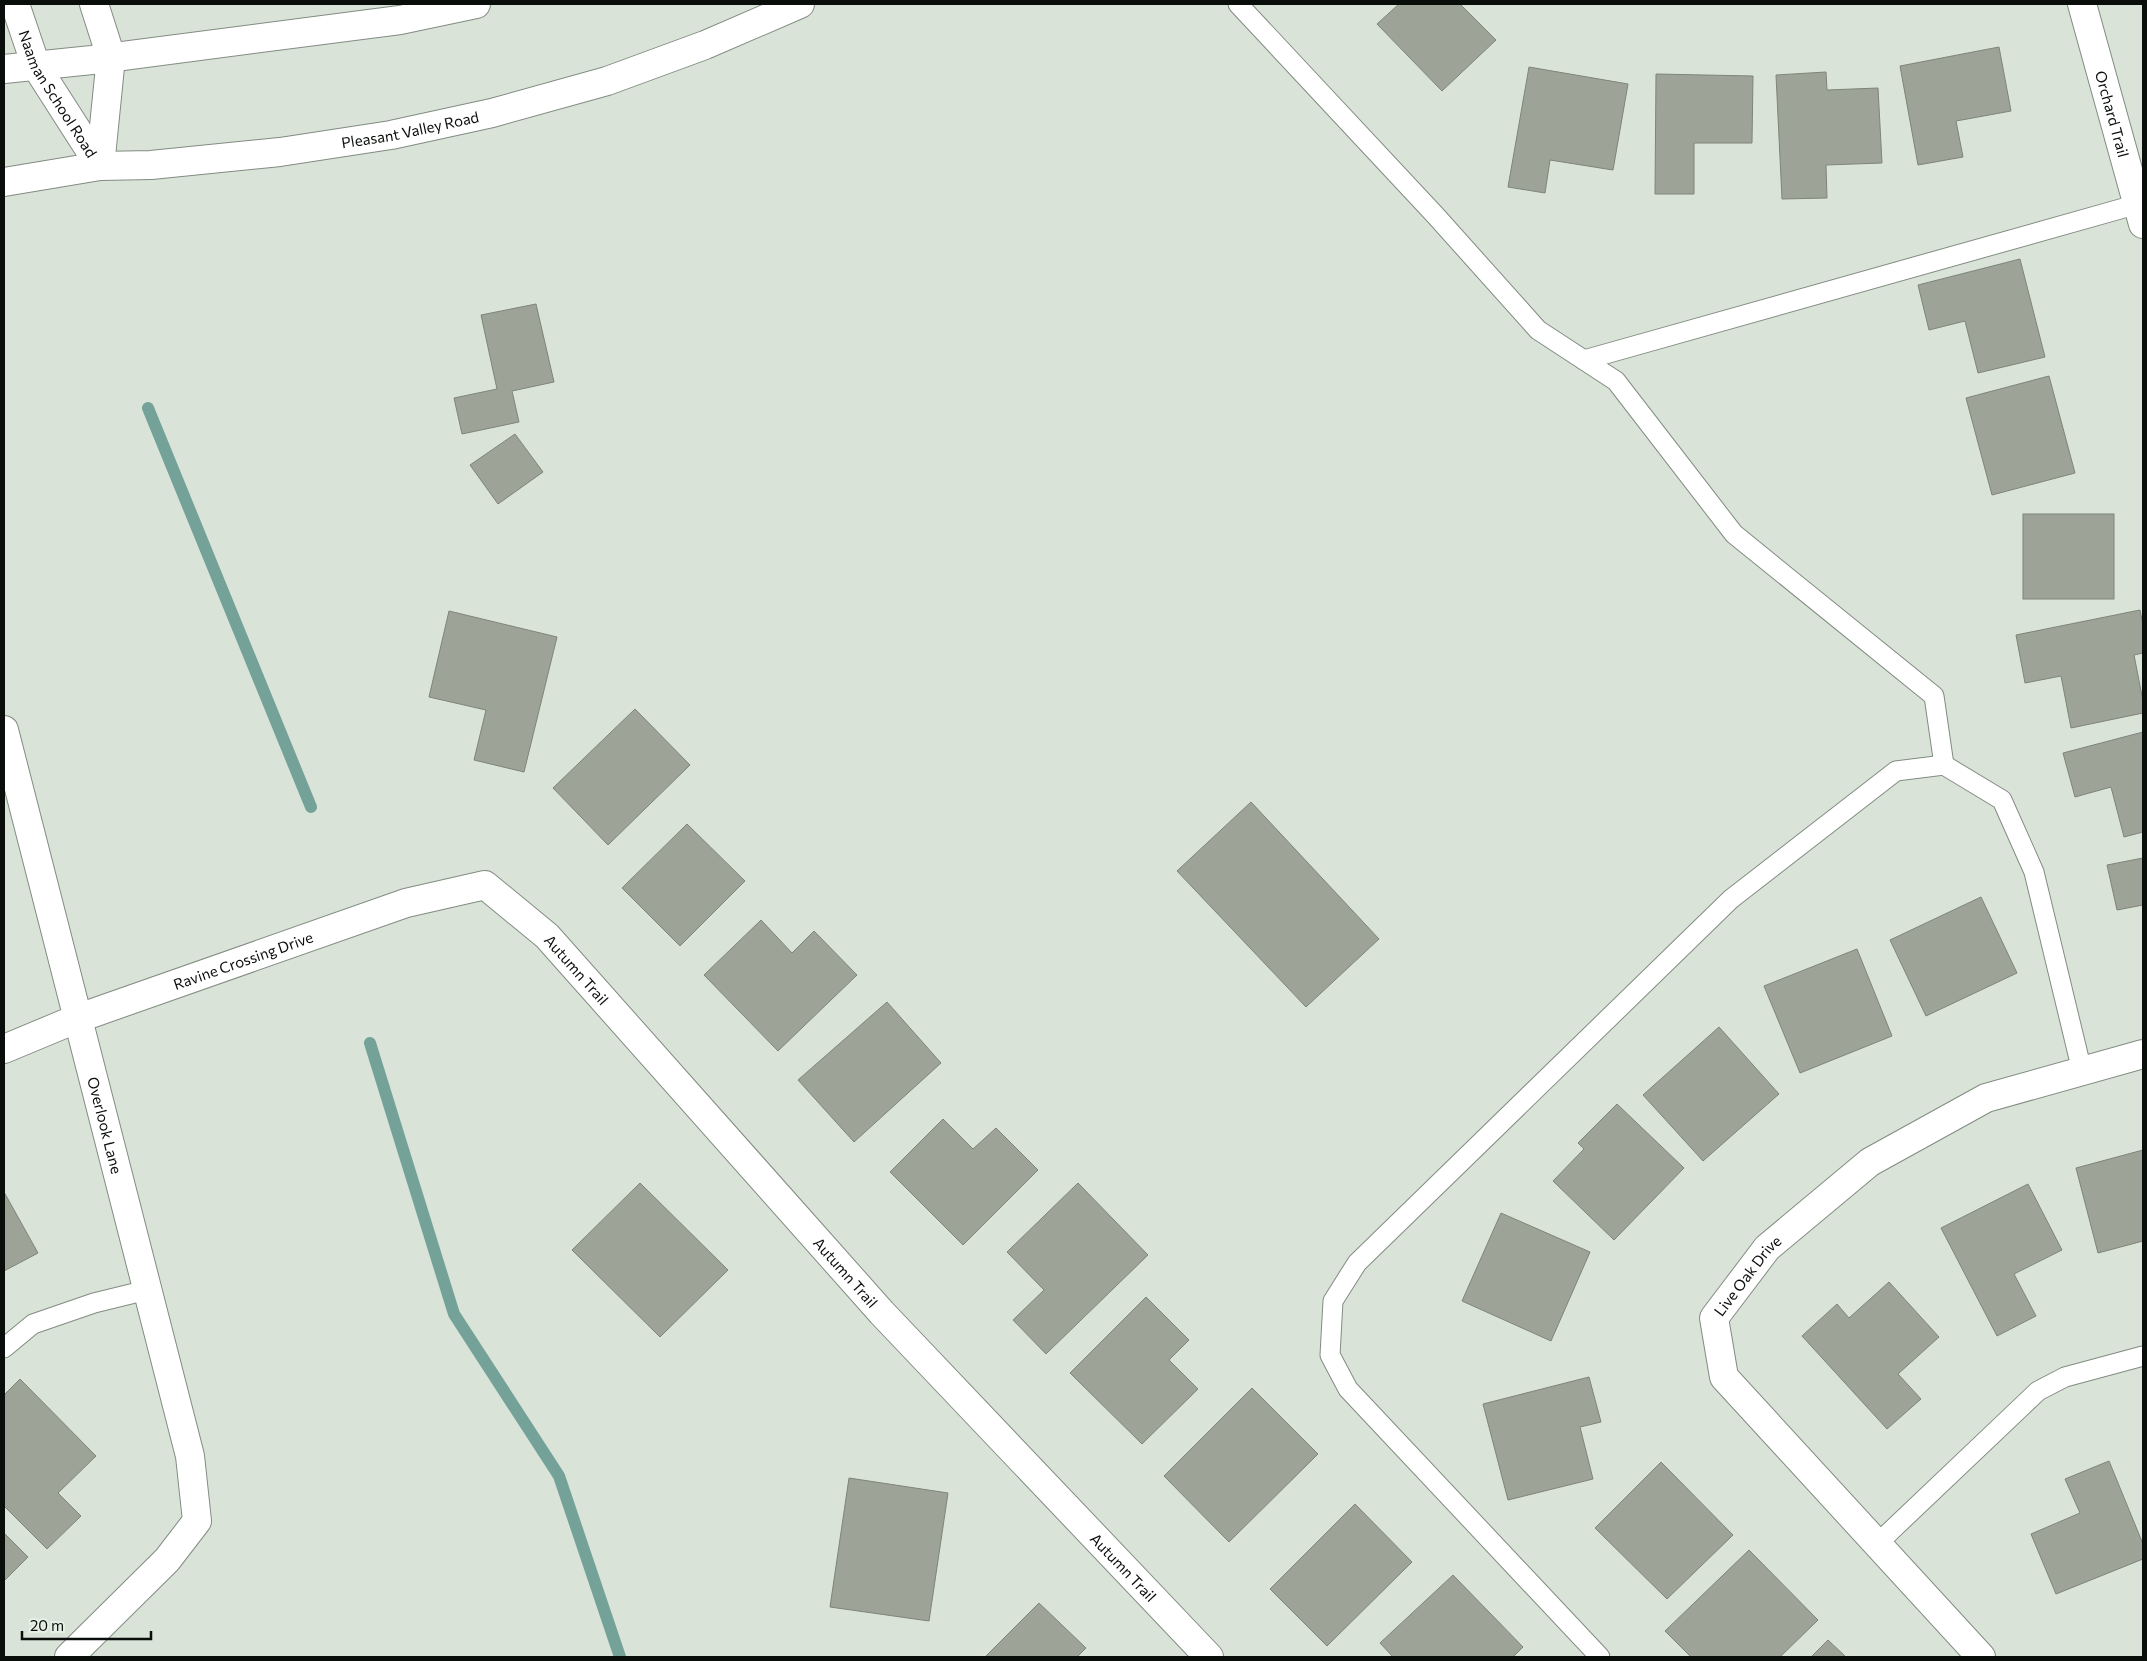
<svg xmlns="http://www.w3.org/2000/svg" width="2147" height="1661" font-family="Commissioner,sans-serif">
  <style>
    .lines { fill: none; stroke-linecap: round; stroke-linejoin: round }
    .stream { stroke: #74a198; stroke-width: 12 }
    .building { fill: #9ea397; stroke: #7f8478 }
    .lane-casing { stroke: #828c82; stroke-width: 21 }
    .street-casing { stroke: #828c82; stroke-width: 30 }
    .secondary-casing { stroke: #828c82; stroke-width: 30 }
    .lane { stroke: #fff; stroke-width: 19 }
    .street { stroke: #fff; stroke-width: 28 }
    .secondary { stroke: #fff; stroke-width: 28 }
    .labels { text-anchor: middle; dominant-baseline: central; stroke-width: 4; stroke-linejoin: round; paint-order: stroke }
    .street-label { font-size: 15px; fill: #0a0e0a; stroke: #e6f1e5 }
  </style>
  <rect width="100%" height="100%" fill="#d9e3d8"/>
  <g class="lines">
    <g class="stream">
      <polyline points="148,408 311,807"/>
      <polyline points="370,1043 454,1314 559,1476 620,1657"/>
    </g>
  </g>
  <g class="building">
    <polygon points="1399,4 1460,4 1496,40 1442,91 1377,24"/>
    <polygon points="1999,47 2011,111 1956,121 1963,157 1918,165 1900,66"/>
    <polygon points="1529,67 1628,84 1613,170 1550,160 1545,193 1508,187"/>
    <polygon points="1826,72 1827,90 1878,88 1882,163 1826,165 1827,198 1782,199 1776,75"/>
    <polygon points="1656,74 1753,76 1752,143 1694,143 1694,194 1655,194"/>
    <polygon points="2020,259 2045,357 1978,373 1965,321 1929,330 1918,285"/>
    <polygon points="536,304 554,382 512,391 519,422 462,434 454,398 497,389 481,315"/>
    <polygon points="2049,376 2075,473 1992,495 1966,398"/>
    <polygon points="515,434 543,472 498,504 470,465"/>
    <rect x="2023" y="514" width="91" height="85"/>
    <polygon points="2140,610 2143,625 2143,653 2134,655 2143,701 2143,713 2071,728 2061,676 2025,683 2016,635"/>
    <polygon points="449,611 557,637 524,772 474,760 486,710 429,697"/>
    <polygon points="635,709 690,765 608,845 553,788"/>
    <polygon points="2143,732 2143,832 2124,837 2111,787 2075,797 2063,753"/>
    <polygon points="1251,802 1379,939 1306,1007 1177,871"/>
    <polygon points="687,824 745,881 680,946 622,888"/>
    <polygon points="2143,858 2143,905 2117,910 2107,865"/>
    <polygon points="1981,897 2017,973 1926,1016 1890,940"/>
    <polygon points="761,920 792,953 814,931 857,975 778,1051 704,975"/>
    <polygon points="1857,949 1892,1036 1800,1073 1764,986"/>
    <polygon points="887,1002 941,1063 854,1142 798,1080"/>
    <polygon points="1719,1027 1779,1094 1703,1161 1643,1095"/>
    <polygon points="1617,1104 1684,1168 1614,1240 1553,1181 1584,1149 1578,1143"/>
    <polygon points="943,1119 973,1149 996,1128 1038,1170 963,1245 890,1172"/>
    <polygon points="2143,1150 2143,1241 2098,1253 2076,1168"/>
    <polygon points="640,1183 728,1270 660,1337 572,1250"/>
    <polygon points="1078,1183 1148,1255 1046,1354 1013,1320 1044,1290 1007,1252"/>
    <polygon points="2028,1184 2062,1250 2014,1274 2036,1316 1997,1336 1941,1228"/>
    <polygon points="4,1192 38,1253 4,1271"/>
    <polygon points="1501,1213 1590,1252 1551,1341 1462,1301"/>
    <polygon points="1889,1282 1939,1337 1898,1374 1921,1399 1887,1429 1802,1336 1837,1304 1849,1318"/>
    <polygon points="1146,1297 1189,1340 1169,1360 1198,1389 1142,1444 1070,1373"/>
    <polygon points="1589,1377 1601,1422 1580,1427 1593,1479 1508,1500 1483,1404"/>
    <polygon points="20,1379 96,1456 58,1493 81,1516 47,1549 4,1506 4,1395"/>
    <polygon points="1252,1388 1318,1454 1229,1542 1164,1476"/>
    <polygon points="2109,1461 2143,1544 2143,1559 2056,1594 2031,1534 2080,1513 2065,1479"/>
    <polygon points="1661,1462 1733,1535 1667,1599 1595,1528"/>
    <polygon points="849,1478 948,1493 929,1621 830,1607"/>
    <polygon points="1355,1504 1412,1562 1327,1646 1270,1589"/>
    <polygon points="4,1533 28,1557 4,1581"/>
    <polygon points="1749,1550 1818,1620 1780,1657 1691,1657 1665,1631"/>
    <polygon points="1453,1575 1523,1647 1513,1657 1393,1657 1380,1643"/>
    <polygon points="1039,1603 1086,1648 1077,1657 985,1657"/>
    <polygon points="1828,1640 1846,1657 1811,1657"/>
  </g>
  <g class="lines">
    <defs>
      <g id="lane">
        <polyline points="1238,4 1436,216 1538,330 1616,381 1734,534 1934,696 1944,765"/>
        <polyline points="1584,360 2138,204"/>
        <polyline points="4,1348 33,1324 94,1303 147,1290"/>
        <polyline points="1877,1544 2038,1391 2065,1377 2143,1356"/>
        <polyline points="1600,1657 1348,1389 1330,1355 1333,1301 1357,1263 1731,899 1896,771 1944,765 2002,800 2034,872 2082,1071"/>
      </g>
      <g id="street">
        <path id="s1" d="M2082 4 2143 224"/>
        <path id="s2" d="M4 730 190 1456 197 1521 167 1560 69 1657"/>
        <path id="s3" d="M4 1049 76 1019 406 903 485 885 547 936 882 1313 1209 1657"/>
        <path id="s4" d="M1981 1657 1724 1377 1714 1318 1767 1248 1870 1162 1986 1098 2143 1054"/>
      </g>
      <g id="secondary">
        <path id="s5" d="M15 4 36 66 100 166"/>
        <polyline points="94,4 111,57 100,166"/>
        <polyline points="4,69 92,60 400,20 476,4"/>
        <path id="s6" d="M4 182 100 166 151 165 280 152 391 135 492 113 607 81 705 45 800 4"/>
      </g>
    </defs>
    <use href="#lane" class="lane-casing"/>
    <use href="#street" class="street-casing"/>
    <use href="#secondary" class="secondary-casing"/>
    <use href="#lane" class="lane"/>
    <use href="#street" class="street"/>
    <use href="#secondary" class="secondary"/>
  </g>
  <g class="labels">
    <g class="street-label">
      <text stroke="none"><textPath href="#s5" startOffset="100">Naaman School Road</textPath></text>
      <text stroke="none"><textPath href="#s1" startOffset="114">Orchard Trail</textPath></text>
      <text stroke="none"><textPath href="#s6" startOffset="410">Pleasant Valley Road</textPath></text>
      <text stroke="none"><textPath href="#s3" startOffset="255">Ravine Crossing Drive</textPath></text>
      <text stroke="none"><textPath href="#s3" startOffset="634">Autumn Trail</textPath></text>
      <text stroke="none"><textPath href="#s2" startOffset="408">Overlook Lane</textPath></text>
      <text stroke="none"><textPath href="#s3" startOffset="1039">Autumn Trail</textPath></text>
      <text stroke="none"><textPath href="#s4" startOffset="494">Live Oak Drive</textPath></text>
      <text stroke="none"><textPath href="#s3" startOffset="1444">Autumn Trail</textPath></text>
    </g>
  </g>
  <rect width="2147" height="1661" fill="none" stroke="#0a0e0a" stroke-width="10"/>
  <path d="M22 1631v8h129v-8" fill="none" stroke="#0a0e0a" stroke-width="2.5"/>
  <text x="30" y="1631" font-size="15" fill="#0a0e0a" stroke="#e6f1e5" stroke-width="4" paint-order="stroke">20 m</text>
</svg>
